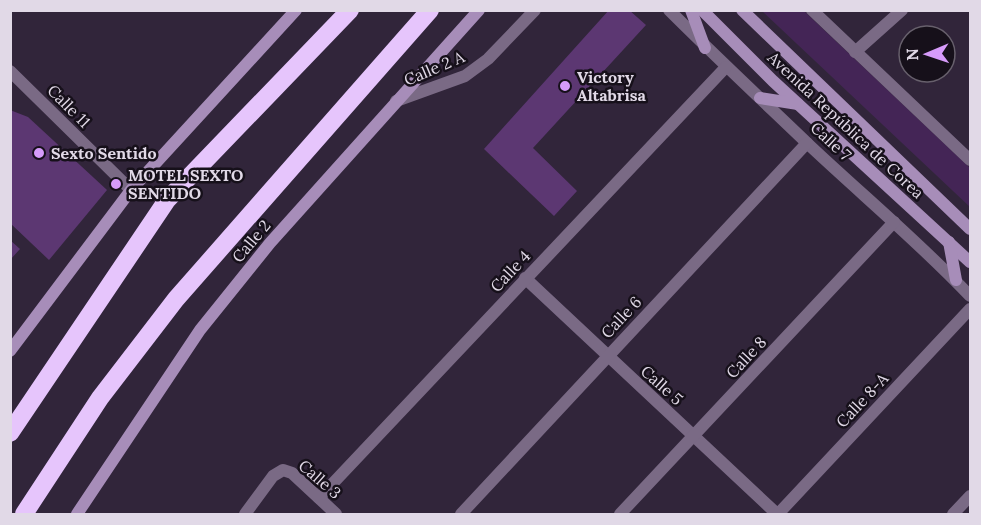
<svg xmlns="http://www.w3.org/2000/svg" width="981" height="525" font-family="Lora,serif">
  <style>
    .green { fill: #442556 }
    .building { fill: #5c3772 }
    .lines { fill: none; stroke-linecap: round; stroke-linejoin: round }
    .street { stroke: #7a6a85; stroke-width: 12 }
    .secondary { stroke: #a78db9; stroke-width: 12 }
    .highway { stroke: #e6c5fc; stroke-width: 18 }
    .poi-dot { fill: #d69bfa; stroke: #16101a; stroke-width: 2 }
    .labels { text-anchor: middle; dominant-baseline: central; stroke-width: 5; stroke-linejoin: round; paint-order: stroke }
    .street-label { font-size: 16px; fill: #e1d9e7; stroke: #16101a }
    .poi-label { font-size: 16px; font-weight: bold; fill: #e1d9e7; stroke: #16101a; text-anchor: start }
  </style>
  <rect width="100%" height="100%" fill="#31253a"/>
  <polygon class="green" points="762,11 804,11 970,168 970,207"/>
  <g class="building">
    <polygon points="609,10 629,10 646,25 533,148 577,191 554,216 484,149"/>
    <polygon points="10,110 28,117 107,190 49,260 10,223"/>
    <polygon points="10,240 20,249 10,260"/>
  </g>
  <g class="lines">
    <g class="street">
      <path d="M669 10C714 55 761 99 807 143 861 194 919 242 970 296"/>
      <polyline points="812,10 970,160"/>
      <polyline points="855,52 902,10"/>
      <polyline points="10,71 131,190"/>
      <polyline points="396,101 465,76 488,59 535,10"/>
      <polyline points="525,278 777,514"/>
      <polyline points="319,498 726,67"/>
      <polyline points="245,514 273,476 283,470 292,473 336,514"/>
      <polyline points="461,514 807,143"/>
      <polyline points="620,514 894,222"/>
      <polyline points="778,514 970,309"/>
      <polyline points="953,514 970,496"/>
    </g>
    <g class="secondary">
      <polyline points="691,10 705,48"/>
      <polyline points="702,10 773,81 970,262"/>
      <polyline points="742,10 970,229"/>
      <polyline points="760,98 798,104"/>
      <polyline points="949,242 956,280"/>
      <polyline points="10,351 131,190 296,10"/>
      <polyline points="77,514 200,330 270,243 479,10"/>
    </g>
    <g class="highway">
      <polyline points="10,433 167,200 350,10"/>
      <polyline points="24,514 100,398 176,299 430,10"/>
    </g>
  </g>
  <g class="poi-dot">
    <circle cx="565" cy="86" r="6"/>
    <circle cx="39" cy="153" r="6"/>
    <circle cx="116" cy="184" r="6"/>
  </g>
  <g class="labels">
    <g class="street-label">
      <text transform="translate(434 68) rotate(-23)">Calle 2 A</text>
      <text transform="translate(69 106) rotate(45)">Calle 11</text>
      <text transform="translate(846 125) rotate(43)">Avenida República de Corea</text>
      <text transform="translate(831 141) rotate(43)">Calle 7</text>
      <text transform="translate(251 241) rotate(-50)">Calle 2</text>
      <text transform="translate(510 271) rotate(-47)">Calle 4</text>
      <text transform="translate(621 317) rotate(-47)">Calle 6</text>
      <text transform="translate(746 357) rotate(-47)">Calle 8</text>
      <text transform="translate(662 385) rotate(42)">Calle 5</text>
      <text transform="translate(862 400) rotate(-47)">Calle 8-A</text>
      <text transform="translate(320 479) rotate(41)">Calle 3</text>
    </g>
    <g class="poi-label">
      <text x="577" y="77">Victory<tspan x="577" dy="18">Altabrisa</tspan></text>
      <text x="51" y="153">Sexto Sentido</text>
      <text x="128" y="175">MOTEL SEXTO<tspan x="128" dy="18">SENTIDO</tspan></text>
    </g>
  </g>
  <rect width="981" height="525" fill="none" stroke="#e1d9e7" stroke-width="24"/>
  <g transform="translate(927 54) rotate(268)"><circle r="28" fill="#16101a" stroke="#67606c" stroke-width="1.5"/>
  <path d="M0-4.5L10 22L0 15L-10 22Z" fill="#d69bfa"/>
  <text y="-9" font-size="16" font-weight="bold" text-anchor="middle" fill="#e1d9e7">N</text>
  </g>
</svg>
